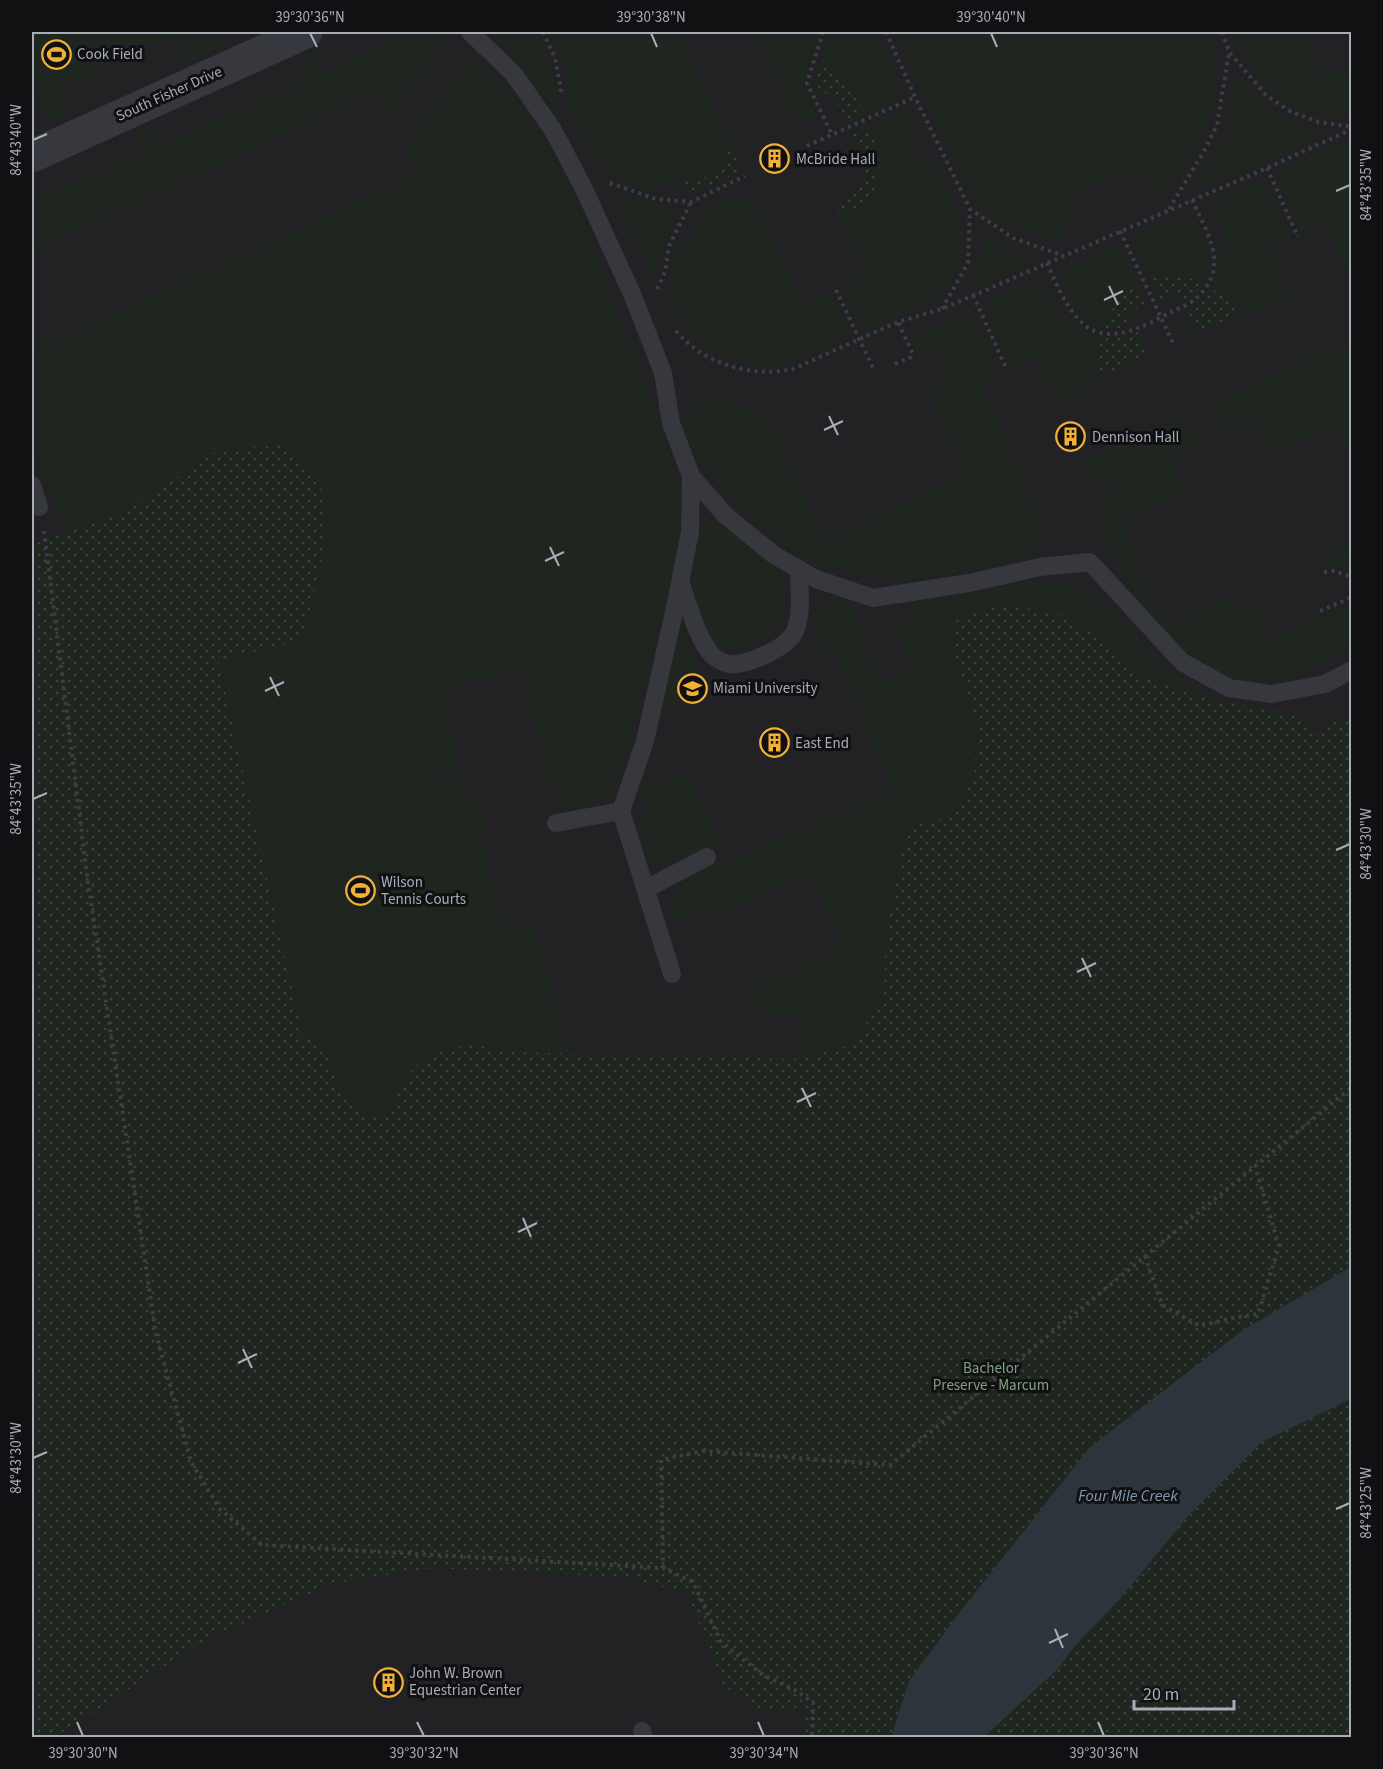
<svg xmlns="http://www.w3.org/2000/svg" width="1383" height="1769" font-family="'Source Sans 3',sans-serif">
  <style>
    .built { fill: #222225 }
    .grass { fill: #1e261f }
    .park { fill: url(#park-dots) }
    .water { fill: #2c353c }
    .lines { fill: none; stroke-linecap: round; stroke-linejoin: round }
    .path { stroke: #3d3f44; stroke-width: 4; stroke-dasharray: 3 4.5; stroke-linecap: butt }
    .lane { stroke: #37383d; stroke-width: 18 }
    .street { stroke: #37383d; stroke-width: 33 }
    .ticks { fill: none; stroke: #a8adb8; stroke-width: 2 }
    .labels { text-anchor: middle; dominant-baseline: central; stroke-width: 6; stroke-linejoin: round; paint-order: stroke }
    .poi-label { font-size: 15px; fill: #a8adb8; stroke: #111113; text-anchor: start }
    .street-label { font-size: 15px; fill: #a8adb8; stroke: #111113 }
    .park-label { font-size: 15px; fill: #7fa381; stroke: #111113 }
    .water-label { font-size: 16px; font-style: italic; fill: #7f9bb3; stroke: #111113 }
    .neatline { fill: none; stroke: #a8adb8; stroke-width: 2 }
    .ticks-label { font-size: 15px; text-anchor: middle; fill: #a8adb8 }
  </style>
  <defs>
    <pattern id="park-dots" width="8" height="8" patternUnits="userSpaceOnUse" patternTransform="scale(1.5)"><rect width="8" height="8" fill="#1e261f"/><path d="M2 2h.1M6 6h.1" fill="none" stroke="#3c433d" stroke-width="1.8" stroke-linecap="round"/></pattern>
  </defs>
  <rect width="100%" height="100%" fill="#161618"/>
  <polygon class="built" points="32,32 1351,32 1351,1345 943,1737 32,1738"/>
  <g class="grass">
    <path d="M32 32H211L217 48 215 51 188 62 174 35 61 88C67 103 77 113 54 120L47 117 39 97 32 100Z"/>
    <path d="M380 32H447L445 40 390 115 386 116 384 114 373 93 32 251V202L144 152 136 132 138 127C151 124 153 138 158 147L309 79 301 60 302 54 307 53 312 55 321 73 386 45Z"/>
    <path d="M490 32H537L552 64 561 123C539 88 520 61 490 32Z"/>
    <path d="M550 32H672L686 60 691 58 731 148 729 149 723 162V170C702 180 679 186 655 181L652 191C607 179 576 143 567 97 565 87 567 76 565 65 563 54 554 42 550 32Z"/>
    <polygon points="755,32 819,32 803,84 817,114 797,124"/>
    <path d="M829 32H875L902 93 900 99 865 114C855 94 840 76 820 65Z"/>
    <path d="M896 32H1211C1224 97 1206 141 1166 191 1155 185 1143 177 1131 177 1123 176 1115 178 1107 180 1078 188 1066 210 1060 239 1012 231 988 220 961 178Z"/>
    <path d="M1234 32H1303L1323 76 1349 65 1351 71V116C1342 116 1332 117 1323 115 1275 106 1252 74 1234 32Z"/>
    <path d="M477 62C497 70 509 89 521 107 549 148 572 193 591 239 603 267 611 297 622 325 643 377 667 428 677 484 682 507 680 533 677 556L620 773C618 777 616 783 614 787 606 798 587 807 574 809 560 801 552 789 546 774L520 671 444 687 458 769 424 775 426 782 460 775C464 792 471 808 486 816 485 824 484 832 484 840 484 854 494 913 506 920 514 924 526 923 534 923L569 1053 507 1052 472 1044 441 1052 420 1063 398 1093 389 1112 372 1117 356 1105 337 1085 329 1054 316 1036 303 1039 218 660 219 450 127 511 66 532 32 440V351L416 175 407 152 408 141 463 68 470 64Z"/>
    <path d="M1238 79C1251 81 1258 96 1266 103 1275 112 1288 119 1299 123 1305 126 1311 126 1317 130V137L1315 140 1202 189 1198 181 1219 142 1227 144 1233 127 1226 124 1232 100V85Z"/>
    <path d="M906 110 911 113 920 132 910 137 924 166 933 162C942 182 953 202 959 222 980 288 914 308 868 329L860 328 857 323 841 288 866 276 839 216 860 206 876 143 870 126Z"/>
    <polygon points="1351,140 1351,285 1325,225 1304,234 1278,178 1279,174 1281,171"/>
    <path d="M1259 182H1266L1269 187 1292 239 1269 250 1291 298 1258 312 1255 307 1238 314C1232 301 1224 295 1211 289 1219 274 1219 262 1217 246L1229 241 1211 203Z"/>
    <path d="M623 195 656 205 676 209C679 219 669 226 665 236 661 247 660 260 659 272L655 274 651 271 620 202V198Z"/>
    <path d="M733 196 744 201 754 197 803 305 830 293 846 330 847 334 845 338C827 346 795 364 777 365 721 368 673 330 673 272 673 261 676 251 678 240L689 244C699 220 709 207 733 196Z"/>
    <path d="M1185 215H1190C1200 226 1213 256 1208 271 1207 276 1203 280 1201 285L1193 279 1162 275 1149 280 1133 245 1137 236Z"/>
    <polygon points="987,234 997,240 996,247 1014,255 1018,250 1031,254 1033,261 978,286 973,279 980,260 982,239"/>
    <path d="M1114 247H1117L1120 251 1136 286C1123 292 1109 314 1105 328 1082 324 1064 296 1060 274L1063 269Z"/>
    <polygon points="1038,279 1055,317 1067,313 1084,329 1098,338 1098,362 1101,376 1084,383 1087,389 1056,403 1035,358 1013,367 987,314 987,308 991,300"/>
    <path d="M969 312 973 314 976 319 1001 372 980 382 1042 522C1043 538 1041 547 1027 556L942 576 906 580 875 577 818 563 780 543 749 517 719 485 690 445 683 431 682 423 686 414 693 407 700 404 710 402H725L741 406 771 422 825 539 965 474 930 399 931 394 951 384 937 351 919 358 910 337Z"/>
    <polygon points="1351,340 1351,464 1334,426 1269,456 1252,420 1226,431 1213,402"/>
    <path d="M1185 415 1198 443 1168 457 1184 493 1120 522 1136 558 1134 568 1139 580 1149 587 1166 624 1229 596 1234 607 1252 598 1271 640 1351 603V648L1291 679 1280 681 1235 678 1206 666 1177 646 1151 619 1103 540C1099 525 1095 519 1101 505L1108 507 1116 483 1071 466Z"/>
    <path d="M715 522C729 526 737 538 748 546 756 552 765 554 771 562 791 585 789 611 769 632 763 637 757 643 750 645 745 646 740 646 736 647 728 647 720 649 714 643 710 639 697 607 695 601L696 598 690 575 696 532 702 527Z"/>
    <path d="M1351 542V573C1341 569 1333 567 1322 569L1317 558Z"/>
    <path d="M1038 581C1050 581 1063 581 1075 585 1107 597 1136 639 1162 662 1177 676 1194 687 1210 699L1144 677 1102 639 955 659 977 723 975 770 959 811 934 821 910 824 901 857 886 936 884 991 855 1044 794 1059 799 1018C773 1014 763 1017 750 990L843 947 809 872 716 915 712 910C699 916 675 931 669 908 681 879 697 870 725 859L727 861 893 789 831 646 821 650 812 616 813 612 827 602 849 604 852 606 881 680 911 669 898 637V630L914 600 976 592Z"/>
    <polygon points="680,623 708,692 656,714"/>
    <path d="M688 773 719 843 669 864C642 863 642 839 644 817 645 814 646 811 646 808 645 803 640 796 637 791L641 779H649L656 786Z"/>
  </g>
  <g class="park">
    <path d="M820 65C841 76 855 93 865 114L849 121 835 101 814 84Z"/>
    <path d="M870 126C876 144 883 174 874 192 868 204 851 210 839 216L834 204C840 201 849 198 855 193 870 178 859 151 853 134Z"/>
    <path d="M731 148 742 170C723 180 706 189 684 192L683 182 711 176 723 170 725 154Z"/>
    <path d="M1162 275 1193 279 1201 285C1197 295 1190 299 1180 303L1175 292 1160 299 1151 280Z"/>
    <path d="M1136 286 1145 305 1128 313 1132 323 1119 328H1105C1110 311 1119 294 1136 286Z"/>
    <path d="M1211 289C1224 295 1232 301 1238 314L1195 333 1185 310 1205 297Z"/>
    <path d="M1138 332 1149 354 1101 376 1098 362V338C1113 339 1124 337 1138 332Z"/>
    <polygon points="288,445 326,496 321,568 301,641 218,660 303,1038 316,1036 329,1054 337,1085 356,1105 372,1117 389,1112 398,1093 405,1085 407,1075 419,1063 441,1052 472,1044 507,1052 794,1059 855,1044 884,991 886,936 901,857 910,824 934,821 959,811 975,770 977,723 955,659 956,621 993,605 1051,611 1102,639 1144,677 1210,699 1299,716 1312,734 1351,714 1351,1737 804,1737 806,1707 757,1710 723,1685 687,1593 623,1577 433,1568 334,1583 205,1640 55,1737 32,1737 32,1193 37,839 32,793 32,545 127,511 218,450"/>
  </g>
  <polygon class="water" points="1351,1267 1351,1399 1262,1442 1189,1515 1120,1599 1074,1647 1059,1668 984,1737 891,1737 909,1681 963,1608 1090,1447 1243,1330"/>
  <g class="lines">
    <g class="path">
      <polyline points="543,32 555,58 562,96"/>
      <polyline points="823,32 807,83 832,135"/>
      <polyline points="886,32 915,97 970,209 1013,238 1064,256"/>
      <polyline points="1222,32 1229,52 1267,96 1291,112 1319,122 1352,127"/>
      <polyline points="807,146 915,97"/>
      <polyline points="1267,168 1298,237"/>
      <polyline points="610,183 656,199 691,202 745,176"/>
      <polyline points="1169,209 1204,151 1217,125 1229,52"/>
      <polyline points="1120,231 1173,343"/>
      <path d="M1047 263C1057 285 1072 324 1097 332 1123 340 1153 321 1175 310 1182 307 1190 304 1195 299 1203 293 1210 283 1213 273 1219 248 1202 222 1192 200"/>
      <polyline points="657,289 665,272 669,246 691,202"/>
      <polyline points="836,290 873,368"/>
      <polyline points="973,295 1007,370"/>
      <polyline points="942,309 968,263 970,209"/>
      <path d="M676 331C704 364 751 378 793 369L898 322 942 309 1267 168 1352 129"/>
      <polyline points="895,364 911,357 913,354 898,322"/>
      <polyline points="44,531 88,882 156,1334 191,1462 220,1509 262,1545 663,1568 693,1582 721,1642 763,1675 797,1691 813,1703 812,1738"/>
      <polyline points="1324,572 1334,571 1352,577"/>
      <polyline points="1320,611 1352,597"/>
      <polyline points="1145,1256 1162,1305 1200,1326 1232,1318 1258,1314 1279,1246 1255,1166"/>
      <polyline points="663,1568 661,1460 703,1451 890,1465 1352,1087"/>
    </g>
    <g class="lane">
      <polyline points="470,32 513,73 553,130 584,189 632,294 663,373 671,423 691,476 725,515 774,555 816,579 873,598 969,583 1040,567 1090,562 1182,662 1229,688 1272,694 1325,684 1352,670"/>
      <polyline points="32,485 39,507"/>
      <path d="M681 584C688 604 698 641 713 656 716 659 724 663 729 664 745 667 786 648 794 633 803 616 799 589 799 569"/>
      <polyline points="621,811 672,974"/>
      <polyline points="556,823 621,811 645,741 676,603 690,532 691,476"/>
      <polyline points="646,889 707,857"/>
      <polyline points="642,1731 644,1738"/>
    </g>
    <polyline class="street" points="32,156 306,32"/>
  </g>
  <path class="ticks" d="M310 33 317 47M651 33 657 47M991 33 997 47M33 140 47 134M1336 191 1350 185M1109 286 1118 305M1104 300 1123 291M829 416 838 435M824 430 843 421M550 547 559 566M545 561 564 552M270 677 279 696M265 691 284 682M33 799 47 793M1336 850 1350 844M1082 958 1091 977M1077 972 1096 963M802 1088 811 1107M797 1102 816 1093M523 1218 531 1237M518 1232 537 1223M243 1349 252 1368M238 1363 257 1354M33 1458 47 1452M1336 1509 1350 1503M1055 1629 1063 1648M1049 1643 1068 1634M77 1722 83 1736M417 1722 424 1736M758 1722 764 1736M1098 1722 1104 1736"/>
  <defs>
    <symbol id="stadium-ring" viewBox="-11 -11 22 22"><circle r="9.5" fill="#111113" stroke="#f2b134" stroke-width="1.5"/><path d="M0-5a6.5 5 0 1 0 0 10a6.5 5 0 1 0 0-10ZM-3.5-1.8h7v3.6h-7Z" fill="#f2b134"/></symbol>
    <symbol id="building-ring" viewBox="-11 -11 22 22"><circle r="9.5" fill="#111113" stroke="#f2b134" stroke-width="1.5"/><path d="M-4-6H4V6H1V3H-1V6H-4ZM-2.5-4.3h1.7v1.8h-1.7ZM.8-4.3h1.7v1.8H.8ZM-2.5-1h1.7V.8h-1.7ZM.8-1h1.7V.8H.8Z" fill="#f2b134"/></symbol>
    <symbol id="university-ring" viewBox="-11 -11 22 22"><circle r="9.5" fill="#111113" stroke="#f2b134" stroke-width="1.5"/><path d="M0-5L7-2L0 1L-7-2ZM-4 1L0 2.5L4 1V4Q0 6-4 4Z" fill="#f2b134"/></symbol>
  </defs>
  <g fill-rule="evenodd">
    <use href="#stadium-ring" x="40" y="38" width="33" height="33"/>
    <use href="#building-ring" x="758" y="142" width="33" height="33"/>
    <use href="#building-ring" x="1054" y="420" width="33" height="33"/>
    <use href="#university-ring" x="676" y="672" width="33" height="33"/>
    <use href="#building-ring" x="758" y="726" width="33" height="33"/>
    <use href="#stadium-ring" x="344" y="874" width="33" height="33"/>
    <use href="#building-ring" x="372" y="1666" width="33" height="33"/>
  </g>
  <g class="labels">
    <g class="poi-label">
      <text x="77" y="54">Cook Field</text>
      <text x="796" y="159">McBride Hall</text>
      <text x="1092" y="437">Dennison Hall</text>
      <text x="713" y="688">Miami University</text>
      <text x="795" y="743">East End</text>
      <text x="381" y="882">Wilson<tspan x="381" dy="17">Tennis Courts</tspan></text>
      <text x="409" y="1673">John W. Brown<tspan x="409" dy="17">Equestrian Center</tspan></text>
    </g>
    <g class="street-label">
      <text transform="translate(169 94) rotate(-24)">South Fisher Drive</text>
    </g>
    <g class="park-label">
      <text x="991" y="1368">Bachelor<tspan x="991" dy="17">Preserve - Marcum</tspan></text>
    </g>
    <g class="water-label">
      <text x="1128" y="1496">Four Mile Creek</text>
    </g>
  </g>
  <rect width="1383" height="1769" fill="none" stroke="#111113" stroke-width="66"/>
  <path d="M1134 1700v9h100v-9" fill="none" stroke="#a8adb8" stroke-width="3"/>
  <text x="1143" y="1700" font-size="18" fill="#a8adb8" stroke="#111113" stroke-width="4.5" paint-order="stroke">20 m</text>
  <rect x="33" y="33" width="1317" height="1703" class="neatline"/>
  <g class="ticks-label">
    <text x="310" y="22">39°30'36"N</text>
    <text x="651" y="22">39°30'38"N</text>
    <text x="991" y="22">39°30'40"N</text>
    <text transform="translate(16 140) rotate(-90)" y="5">84°43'40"W</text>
    <text transform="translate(1366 185) rotate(-90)" y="5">84°43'35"W</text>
    <text transform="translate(16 799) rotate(-90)" y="5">84°43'35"W</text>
    <text transform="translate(1366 844) rotate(-90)" y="5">84°43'30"W</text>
    <text transform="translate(16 1458) rotate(-90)" y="5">84°43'30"W</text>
    <text transform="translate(1366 1503) rotate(-90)" y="5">84°43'25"W</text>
    <text x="83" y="1758">39°30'30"N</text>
    <text x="424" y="1758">39°30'32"N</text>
    <text x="764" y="1758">39°30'34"N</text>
    <text x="1104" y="1758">39°30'36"N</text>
  </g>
</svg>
